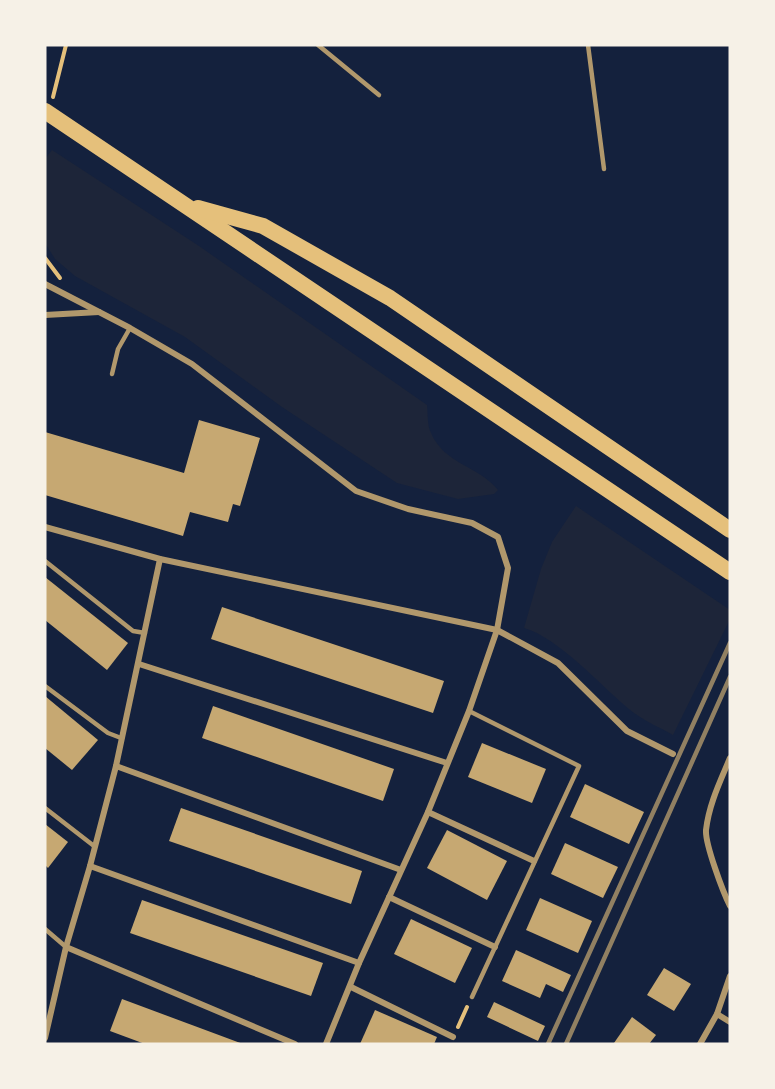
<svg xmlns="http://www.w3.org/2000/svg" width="775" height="1089" font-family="Jost,sans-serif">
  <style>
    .green { fill: #1d2539 }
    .building { fill: #c6a872 }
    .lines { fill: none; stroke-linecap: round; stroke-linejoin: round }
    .path { stroke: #e5c07b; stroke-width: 4 }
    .service { stroke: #b1986c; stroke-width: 4.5 }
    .minor { stroke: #b1986c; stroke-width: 6 }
    .trunk { stroke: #e5c07b; stroke-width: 16 }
    .rail { stroke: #918062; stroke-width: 4.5 }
  </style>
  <rect width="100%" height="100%" fill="#14213d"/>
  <g class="green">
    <path d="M52 150 199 246 427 405C428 414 427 425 431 433 445 465 478 465 498 490L494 494 458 499 397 483 282 407 185 337 75 276 55 259 45 243V159Z"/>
    <path d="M576 506 730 610V619L673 735C659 727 642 720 629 709 600 685 559 638 524 628L541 569 552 542Z"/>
  </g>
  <g class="building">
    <polygon points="199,420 260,438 240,506 233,504 228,522 190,512 183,536 45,495 45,432 184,473"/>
    <polygon points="45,577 128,643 107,670 45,620"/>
    <polygon points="222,607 444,681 433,713 211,639"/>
    <polygon points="45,696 98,740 72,770 45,748"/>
    <polygon points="213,706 394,769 383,801 202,738"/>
    <polygon points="482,743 546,769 532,803 468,777"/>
    <polygon points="585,784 644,812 629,844 570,817"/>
    <polygon points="181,808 362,871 351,904 169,841"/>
    <polygon points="45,824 68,842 48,868 45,865"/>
    <polygon points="447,830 507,861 487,900 427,868"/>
    <polygon points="565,843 618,867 603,898 551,874"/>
    <polygon points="540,898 592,921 578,953 526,930"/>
    <polygon points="142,900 323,963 311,996 130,933"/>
    <polygon points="411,919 472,948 455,983 394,954"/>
    <polygon points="516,950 571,975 563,992 546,984 540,998 502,981"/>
    <polygon points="664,968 691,984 674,1011 647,995"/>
    <polygon points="122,999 243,1044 145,1044 110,1031"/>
    <polygon points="494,1002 545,1026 538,1041 487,1017"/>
    <polygon points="375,1010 437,1037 434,1044 360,1044"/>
    <polygon points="632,1017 656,1035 649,1044 614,1043"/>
  </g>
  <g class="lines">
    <g class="path">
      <polyline points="53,97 66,45"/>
      <polyline points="45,258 60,278"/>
      <polyline points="458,1027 467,1007"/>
    </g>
    <g class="service">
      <polyline points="318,45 379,95"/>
      <polyline points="588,45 604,169"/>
      <polyline points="112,374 118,349 130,328"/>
      <polyline points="45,561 133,631 145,633"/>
      <polyline points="45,686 108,733 121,738"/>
      <polyline points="469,711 579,766 472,997"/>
      <polyline points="45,808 94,846"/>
      <polyline points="45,929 66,947"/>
    </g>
    <g class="minor">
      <polyline points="45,284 130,328 192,364 356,491 408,509 472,523 498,537 508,568 497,630 469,711 428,812 359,963 326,1044"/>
      <polyline points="45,315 99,312"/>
      <polyline points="45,527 160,559 497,630 558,663 627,731 673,754"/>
      <polyline points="139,664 447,763"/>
      <path d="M730 758C720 782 709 804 706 830 705 844 723 892 730 906"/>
      <polyline points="116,766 401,870"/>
      <polyline points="428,812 534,861"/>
      <polyline points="90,866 359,963"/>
      <polyline points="389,897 495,947"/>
      <polyline points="66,947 295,1044"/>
      <polyline points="351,987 453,1037"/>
      <polyline points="717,1014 730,1022"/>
      <polyline points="45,1038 66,947 90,866 116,766 160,559"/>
      <polyline points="700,1044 717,1014 730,976"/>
    </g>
    <g class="trunk">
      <polyline points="45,111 730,572"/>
      <polyline points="198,208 263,226 390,298 730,530"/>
    </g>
    <g class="rail">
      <polyline points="548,1044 730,643"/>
      <polyline points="566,1044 730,677"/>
    </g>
  </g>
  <rect width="775" height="1089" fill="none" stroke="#f6f1e7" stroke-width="93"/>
</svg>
